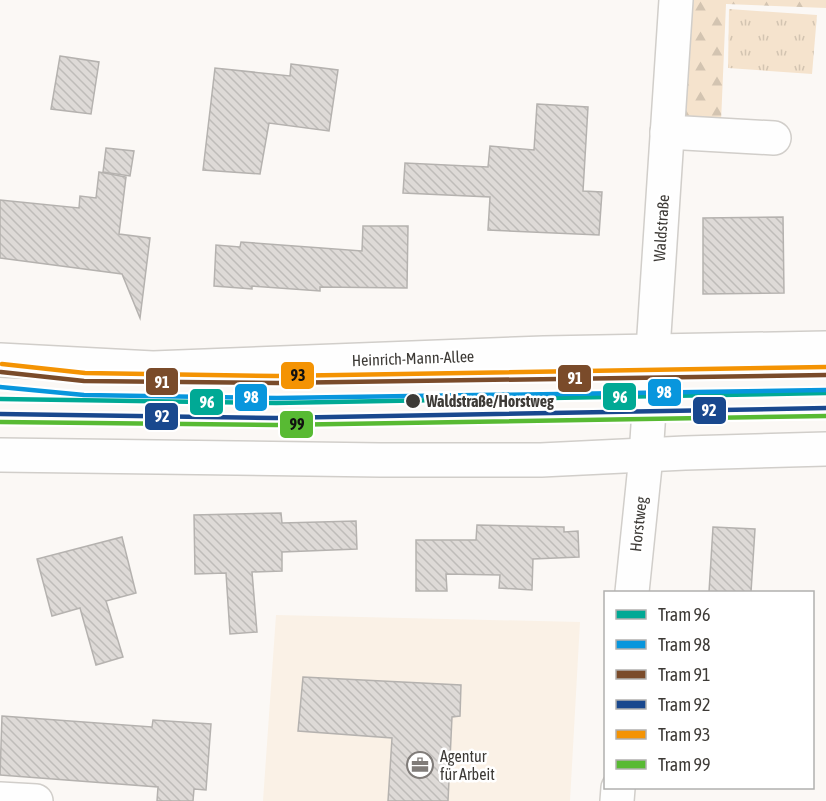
<svg xmlns="http://www.w3.org/2000/svg" width="826" height="801" font-family="'Asap Condensed',sans-serif">
  <style>
    .built { fill: #faf1e6 }
    .forest { fill: url(#forest-firs) }
    .park { fill: url(#park-tufts) }
    .building { fill: url(#building-back-hatch); stroke: #b5b2af; stroke-width: 1.5 }
    .lines { fill: none; stroke-linecap: round; stroke-linejoin: round }
    .minor-casing { stroke: #d1ceca; stroke-width: 36 }
    .major-casing { stroke: #d1ceca; stroke-width: 36 }
    .minor { stroke: #fefefe; stroke-width: 33 }
    .major { stroke: #fefefe; stroke-width: 33 }
    .tram-1-casing { stroke: #fff; stroke-width: 9 }
    .tram-2-casing { stroke: #fff; stroke-width: 9 }
    .tram-3-casing { stroke: #fff; stroke-width: 9 }
    .tram-4-casing { stroke: #fff; stroke-width: 9 }
    .tram-5-casing { stroke: #fff; stroke-width: 9 }
    .tram-6-casing { stroke: #fff; stroke-width: 9 }
    .tram-1 { stroke: #00a995; stroke-width: 4.5 }
    .tram-2 { stroke: #0896dd; stroke-width: 4.5 }
    .tram-3 { stroke: #7a4b2a; stroke-width: 4.5 }
    .tram-4 { stroke: #19488e; stroke-width: 4.5 }
    .tram-5 { stroke: #f49303; stroke-width: 4.5 }
    .tram-6 { stroke: #58ba33; stroke-width: 4.5 }
    .stop-dot { fill: #3d3a36; stroke: #fff; stroke-width: 2 }
    .labels { text-anchor: middle; dominant-baseline: central; stroke-width: 5; stroke-linejoin: round; paint-order: stroke }
    .street-label { font-size: 16px; fill: #3d3a36; stroke: #fff }
    .stop-label { font-size: 16px; font-weight: bold; fill: #3d3a36; stroke: #fff; text-anchor: start }
    .poi-label { font-size: 16px; fill: #3d3a36; stroke: #fff; text-anchor: start }
    .line-badge { stroke: #fff; stroke-width: 2 }
    .badge-label { font-size: 16px; text-anchor: middle; font-weight: bold; fill: #fff }
    .pale-badge-label { font-size: 16px; text-anchor: middle; font-weight: bold; fill: #111 }
  </style>
  <defs>
    <pattern id="forest-firs" width="22" height="20" patternUnits="userSpaceOnUse" patternTransform="scale(1.5)"><rect width="22" height="20" fill="#f5e3cd"/><path d="M5 1l3.5 6h-7zM16 11l3.5 6h-7z" fill="#d3c4b1"/></pattern>
    <pattern id="park-tufts" width="24" height="20" patternUnits="userSpaceOnUse" patternTransform="scale(1.5)"><rect width="24" height="20" fill="#f5e3cd"/><path d="M3 7l-1-3M5 7V3M7 7l1-3M15 17l-1-3M17 17v-4M19 17l1-3" fill="none" stroke="#d3c4b1"/></pattern>
    <pattern id="building-back-hatch" width="6" height="6" patternUnits="userSpaceOnUse" patternTransform="scale(1.5)"><rect width="6" height="6" fill="#dedad7"/><path d="M-1 5l2 2M0 0l6 6M5-1l2 2" fill="none" stroke="#bfbcb9"/></pattern>
  </defs>
  <rect width="100%" height="100%" fill="#fbf8f5"/>
  <polygon class="built" points="276,615 580,622 570,801 263,801"/>
  <polygon class="forest" points="683,0 826,0 826,8 726,4 721,122 677,117"/>
  <polygon class="park" points="729,9 817,15 812,74 728,68"/>
  <g class="building">
    <polygon points="60,56 99,62 91,114 51,109"/>
    <polygon points="291,64 338,70 329,131 269,123 260,174 203,170 215,68 290,76"/>
    <polygon points="537,104 588,107 583,191 602,192 599,235 488,230 490,197 403,193 405,163 488,167 490,146 534,150"/>
    <polygon points="106,148 134,151 130,176 103,172"/>
    <polygon points="99,172 126,177 119,234 150,238 140,318 122,274 0,258 0,200 79,208 80,196 96,198"/>
    <polygon points="783,217 784,293 703,294 703,218"/>
    <polygon points="363,226 408,226 407,288 320,287 320,291 252,286 252,289 214,286 216,245 240,247 241,242 362,251"/>
    <polygon points="281,513 282,523 356,521 357,549 282,552 282,571 252,572 257,632 230,634 226,573 195,574 194,515"/>
    <polygon points="477,525 564,527 564,532 578,531 579,557 533,559 532,590 499,588 500,575 446,574 447,591 416,591 416,540 476,540"/>
    <polygon points="713,527 755,529 751,592 709,592"/>
    <polygon points="122,537 136,593 106,601 123,657 96,665 80,608 52,616 37,559"/>
    <polygon points="303,677 461,685 460,716 452,717 448,801 388,801 392,738 298,731"/>
    <polygon points="2,716 152,727 153,720 211,724 206,790 194,789 193,801 157,801 158,787 0,775"/>
  </g>
  <g class="lines">
    <defs>
      <g id="minor">
        <polyline points="667,132 774,138"/>
        <polyline points="0,360 153,368 544,353 826,348"/>
        <polyline points="632,592 646,456 676,0"/>
        <polyline points="0,799 36,801"/>
        <polyline points="617,801 618,788"/>
      </g>
      <polyline id="major" points="0,455 381,460 541,460 685,453 826,449"/>
    </defs>
    <use href="#minor" class="minor-casing"/>
    <use href="#major" class="major-casing"/>
    <use href="#minor" class="minor"/>
    <use href="#major" class="major"/>
    <defs>
      <polyline id="tram-1" points="0,399 276,403 826,393"/>
      <polyline id="tram-2" points="0,387 84,395 277,398 826,390"/>
      <polyline id="tram-3" points="1,372 84,381 277,383 826,375"/>
      <polyline id="tram-4" points="0,414 276,418 826,408"/>
      <polyline id="tram-5" points="2,364 85,373 277,376 826,367"/>
      <polyline id="tram-6" points="0,422 276,425 826,416"/>
    </defs>
    <use href="#tram-1" class="tram-1-casing"/>
    <use href="#tram-2" class="tram-2-casing"/>
    <use href="#tram-3" class="tram-3-casing"/>
    <use href="#tram-4" class="tram-4-casing"/>
    <use href="#tram-5" class="tram-5-casing"/>
    <use href="#tram-6" class="tram-6-casing"/>
    <use href="#tram-1" class="tram-1"/>
    <use href="#tram-2" class="tram-2"/>
    <use href="#tram-3" class="tram-3"/>
    <use href="#tram-4" class="tram-4"/>
    <use href="#tram-5" class="tram-5"/>
    <use href="#tram-6" class="tram-6"/>
  </g>
  <defs>
    <symbol id="office-ring" viewBox="-11 -11 22 22"><circle r="9.5" fill="#fff" stroke="#807c79" stroke-width="1.5"/><path d="M-6-3h4V-5.5h4V-3h4V5H-6ZM-1-4.5V-3h2v-1.5ZM-6 0V1H6V0Z" fill="#807c79"/></symbol>
  </defs>
  <g fill-rule="evenodd">
    <use href="#office-ring" x="405" y="750" width="30" height="30"/>
  </g>
  <circle class="stop-dot" cx="413" cy="401" r="8"/>
  <g class="labels">
    <g class="street-label">
      <text transform="translate(661 228) rotate(-86)">Waldstraße</text>
      <text transform="translate(413 358) rotate(-2)">Heinrich-Mann-Allee</text>
      <text transform="translate(638 524) rotate(-84)">Horstweg</text>
    </g>
    <g class="stop-label">
      <text x="426" y="401">Waldstraße/Horstweg</text>
    </g>
    <g class="poi-label">
      <text x="440" y="756">Agentur<tspan x="440" dy="18">für Arbeit</tspan></text>
    </g>
  </g>
  <g class="line-badge">
    <rect x="280" y="361" width="35" height="29" rx="6" fill="#f49303"/>
    <rect x="557" y="364" width="35" height="29" rx="6" fill="#7a4b2a"/>
    <rect x="145" y="367" width="34" height="29" rx="6" fill="#7a4b2a"/>
    <rect x="647" y="378" width="35" height="29" rx="6" fill="#0896dd"/>
    <rect x="602" y="382" width="35" height="29" rx="6" fill="#00a995"/>
    <rect x="234" y="383" width="34" height="29" rx="6" fill="#0896dd"/>
    <rect x="189" y="388" width="35" height="28" rx="6" fill="#00a995"/>
    <rect x="692" y="396" width="35" height="29" rx="6" fill="#19488e"/>
    <rect x="144" y="402" width="35" height="29" rx="6" fill="#19488e"/>
    <rect x="279" y="410" width="35" height="29" rx="6" fill="#58ba33"/>
  </g>
  <g class="badge-label">
    <text x="575" y="384">91</text>
    <text x="162" y="388">91</text>
    <text x="664" y="398">98</text>
    <text x="620" y="403">96</text>
    <text x="251" y="403">98</text>
    <text x="207" y="408">96</text>
    <text x="709" y="416">92</text>
    <text x="162" y="422">92</text>
  </g>
  <g class="pale-badge-label">
    <text x="298" y="381">93</text>
    <text x="297" y="430">99</text>
  </g>
  <rect x="604" y="591" width="210" height="198" fill="#ffffff" stroke="#b1b0af" stroke-width="1.5"/>
  <rect x="616" y="610" width="30" height="9" fill="#00a995" stroke="#b1b0af" stroke-width="1.5"/>
  <text x="658" y="621" font-size="18" fill="#3d3a36">Tram 96</text>
  <rect x="616" y="640" width="30" height="9" fill="#0896dd" stroke="#b1b0af" stroke-width="1.5"/>
  <text x="658" y="651" font-size="18" fill="#3d3a36">Tram 98</text>
  <rect x="616" y="670" width="30" height="9" fill="#7a4b2a" stroke="#b1b0af" stroke-width="1.5"/>
  <text x="658" y="681" font-size="18" fill="#3d3a36">Tram 91</text>
  <rect x="616" y="700" width="30" height="9" fill="#19488e" stroke="#b1b0af" stroke-width="1.5"/>
  <text x="658" y="711" font-size="18" fill="#3d3a36">Tram 92</text>
  <rect x="616" y="730" width="30" height="9" fill="#f49303" stroke="#b1b0af" stroke-width="1.5"/>
  <text x="658" y="741" font-size="18" fill="#3d3a36">Tram 93</text>
  <rect x="616" y="760" width="30" height="9" fill="#58ba33" stroke="#b1b0af" stroke-width="1.5"/>
  <text x="658" y="771" font-size="18" fill="#3d3a36">Tram 99</text>
</svg>
